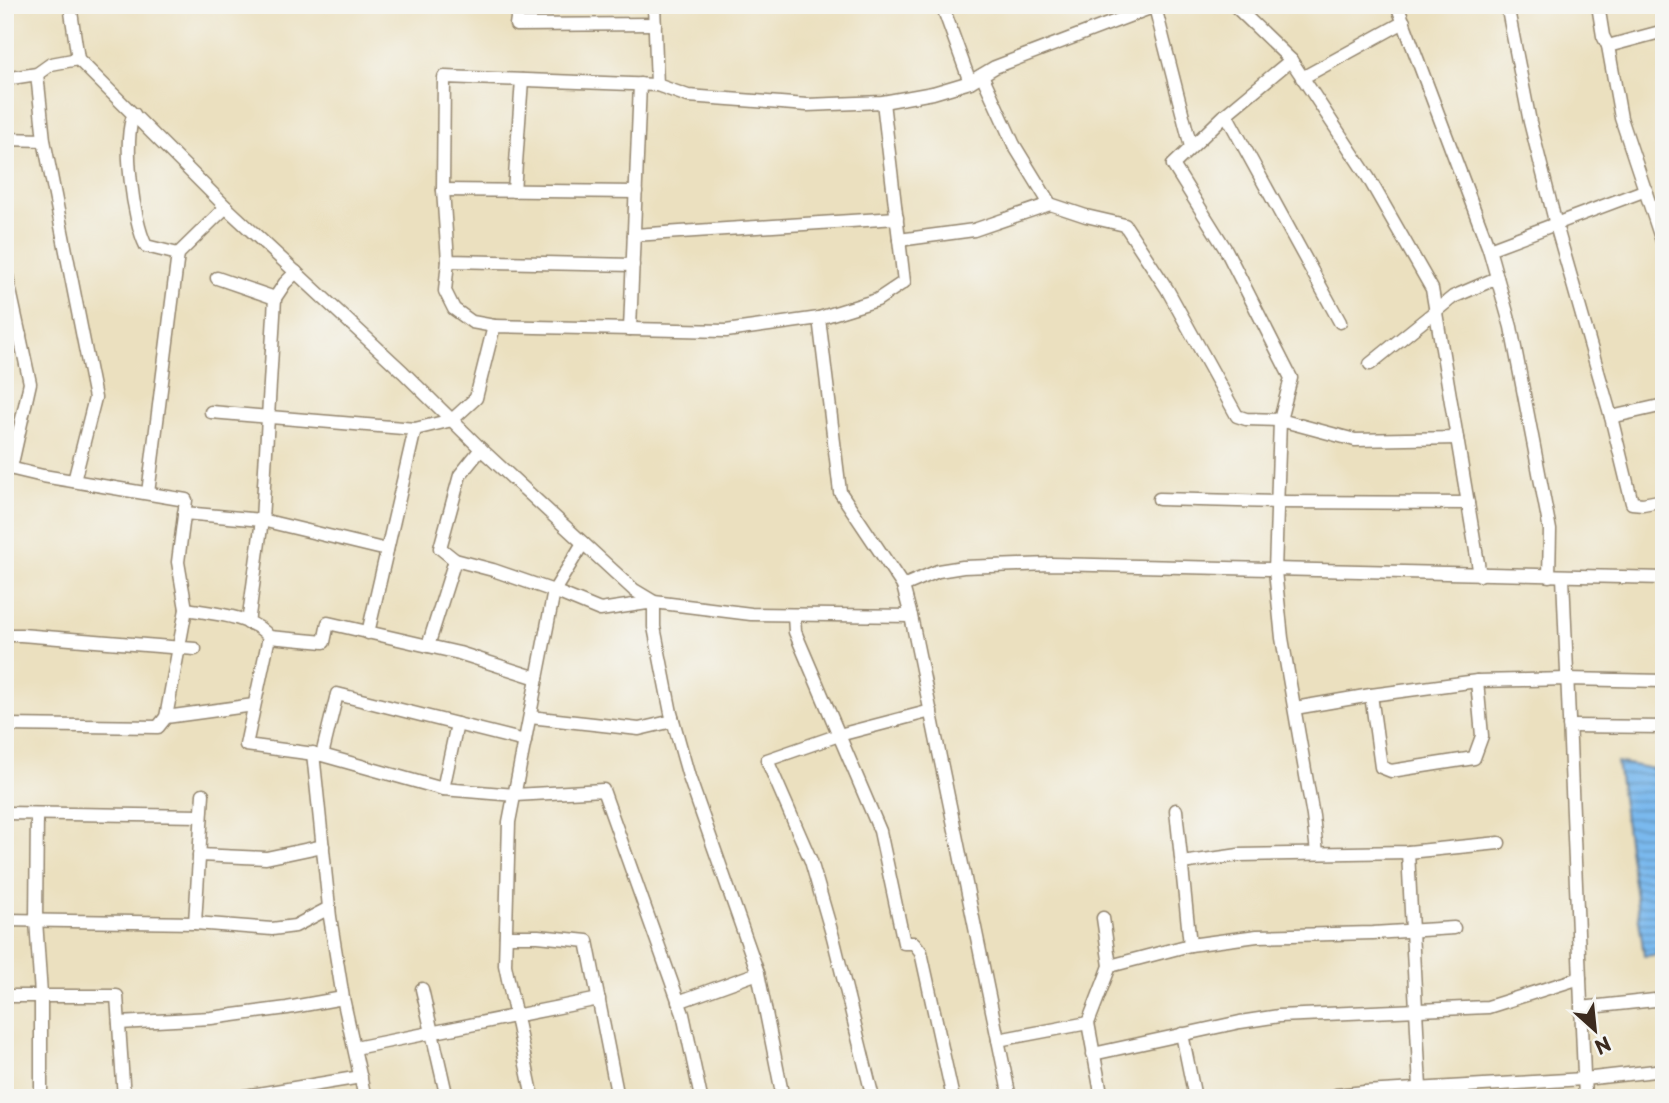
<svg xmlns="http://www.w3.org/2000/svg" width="1669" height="1103" font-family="'Playpen Sans',sans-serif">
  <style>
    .water { fill: url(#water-rules); stroke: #5a7286; stroke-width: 2 }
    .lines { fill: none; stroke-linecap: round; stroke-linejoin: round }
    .minor-casing { stroke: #93856e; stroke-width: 15 }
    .minor { stroke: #fff; stroke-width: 12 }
  </style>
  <defs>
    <pattern id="water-rules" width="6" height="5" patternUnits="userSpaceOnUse" patternTransform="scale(1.75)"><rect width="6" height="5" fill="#7ab9ee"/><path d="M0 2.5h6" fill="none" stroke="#6597c0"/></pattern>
  </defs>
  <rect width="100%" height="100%" fill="#f6f6f2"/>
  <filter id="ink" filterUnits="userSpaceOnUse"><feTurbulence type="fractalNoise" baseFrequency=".0143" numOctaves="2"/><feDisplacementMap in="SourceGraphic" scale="14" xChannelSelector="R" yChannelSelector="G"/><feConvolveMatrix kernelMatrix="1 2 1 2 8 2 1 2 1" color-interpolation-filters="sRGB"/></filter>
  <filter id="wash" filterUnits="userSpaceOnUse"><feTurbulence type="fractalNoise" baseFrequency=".00686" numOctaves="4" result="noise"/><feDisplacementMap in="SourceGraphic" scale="28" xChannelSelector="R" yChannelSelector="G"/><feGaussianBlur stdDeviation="1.57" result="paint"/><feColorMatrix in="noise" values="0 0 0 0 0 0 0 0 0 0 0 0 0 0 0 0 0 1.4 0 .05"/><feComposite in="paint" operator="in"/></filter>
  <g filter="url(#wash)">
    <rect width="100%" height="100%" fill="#ebe0bf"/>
    <polygon class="water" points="1617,762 1664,771 1664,954 1644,956"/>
  </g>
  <g filter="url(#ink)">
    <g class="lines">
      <defs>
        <g id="minor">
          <polyline points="70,5 78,59 230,211 403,372 481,449 634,590 654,602 751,614 911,616"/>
          <polyline points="519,5 516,25 655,24"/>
          <polyline points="654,5 657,85"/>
          <polyline points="942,5 970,82"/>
          <polyline points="1234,5 1291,60 1368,177 1432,289 1480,575"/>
          <polyline points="1397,5 1489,249 1511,327 1550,530 1549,576"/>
          <polyline points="1507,5 1530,122 1556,225 1611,417 1632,503 1643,504 1664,500"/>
          <polyline points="1598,5 1603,36 1608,46 1621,118 1664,247"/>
          <polyline points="1155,7 1191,147"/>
          <polyline points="1608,46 1664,31"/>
          <polyline points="1291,60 1226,114 1173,165 1226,250 1291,378 1280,420 1275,571 1282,638 1313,816 1317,853"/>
          <polyline points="37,74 44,140 95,398 74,481"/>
          <polyline points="982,75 1014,145 1050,204 1086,216 1125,225 1167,289 1237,416 1246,419 1280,420 1355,440 1457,438"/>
          <polyline points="1302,78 1404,22"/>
          <polyline points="5,79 37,74 51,64 78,59"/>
          <path d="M134 114C122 139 133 221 146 246L178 254"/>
          <polyline points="1226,114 1340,322"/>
          <polyline points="5,139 44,140"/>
          <polyline points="443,190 636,192"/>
          <polyline points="514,191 522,80"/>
          <polyline points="634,235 897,218"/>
          <polyline points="899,240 974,230 1050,204"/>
          <polyline points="1489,249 1646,190"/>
          <polyline points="448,261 445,291 454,309 472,322 494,326"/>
          <polyline points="633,265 448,261 443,190 444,77 657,85 688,96 807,105 883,102 933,93 970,82 995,67 1158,5"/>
          <polyline points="5,267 30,383 11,468"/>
          <polyline points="217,278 275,298 285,283 296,272"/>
          <polyline points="819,318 840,492 903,586 911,616 1010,1098"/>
          <polyline points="630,329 640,84"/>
          <polyline points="5,334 20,335"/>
          <polyline points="1370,364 1453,297 1497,278"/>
          <polyline points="211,412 415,429 452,420 476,398 494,326 726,331 819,318 877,300 904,282 883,102"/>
          <polyline points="1611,417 1664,405"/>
          <polyline points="481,449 460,475 440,548 455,560 493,570 554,591 600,610 654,602 654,627 671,713 689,777 758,973 783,1098"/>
          <polyline points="5,467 43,476 186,500 178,562 186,609 166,717 158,727 5,725"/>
          <polyline points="148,493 178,254 226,207"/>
          <polyline points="1159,499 1277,502 1468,503"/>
          <polyline points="184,513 262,520 387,550"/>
          <polyline points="1563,577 1585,1098"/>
          <polyline points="903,586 938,571 963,567 1051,564 1664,578"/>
          <path d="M186 609C210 613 254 616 269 637L246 745 322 755 443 789 515 795 603 790 683 1014 701 1098"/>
          <polyline points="794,615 795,632 880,831 904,943 914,943 921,952 953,1098"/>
          <polyline points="248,623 262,520 275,298"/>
          <polyline points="368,633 415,429"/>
          <polyline points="5,635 21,635 195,649"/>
          <polyline points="269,637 324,642 328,623 459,653 537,678"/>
          <polyline points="428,646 455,560"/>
          <polyline points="1371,695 1381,767 1391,771 1474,758 1482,736 1477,681"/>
          <polyline points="1295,708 1371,695 1477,681 1567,679 1664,681"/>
          <polyline points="166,717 254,705"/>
          <polyline points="530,717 639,729 673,721"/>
          <polyline points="1569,726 1664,727"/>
          <polyline points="313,753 330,917 343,998 365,1098"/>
          <polyline points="322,755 337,694 525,741"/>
          <polyline points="443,789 457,724"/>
          <polyline points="1176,810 1190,945"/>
          <polyline points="5,813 201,816"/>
          <polyline points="37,814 36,920 41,995 41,1098"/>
          <polyline points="1408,852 1420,1088"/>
          <polyline points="199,855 266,858 323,846"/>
          <polyline points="1182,863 1239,855 1408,852 1499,843"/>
          <polyline points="5,920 195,923 272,929 295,926 329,908"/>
          <polyline points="195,923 203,794"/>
          <polyline points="506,936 538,936 587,941 618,1098"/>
          <polyline points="1110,966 1190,945 1257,936 1373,933 1454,928"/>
          <polyline points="422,989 447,1098"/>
          <polyline points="5,996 117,996 124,1098"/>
          <polyline points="678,1002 758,973"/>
          <polyline points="1581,1008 1664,999"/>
          <polyline points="119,1023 211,1018 287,1008 343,998"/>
          <polyline points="1182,1034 1195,1098"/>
          <polyline points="998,1040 1088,1023"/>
          <polyline points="355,1048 599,999"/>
          <polyline points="1093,1054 1240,1022 1279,1016 1488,1007 1580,978"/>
          <polyline points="233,1098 361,1077"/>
          <polyline points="533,1098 505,965 509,822 554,591 583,543"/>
          <polyline points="873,1098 833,937 811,861 767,760 839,735 931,711"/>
          <polyline points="1102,1098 1088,1023 1110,966 1103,918"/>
          <polyline points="1337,1098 1336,1095 1365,1092 1584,1079 1664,1070"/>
        </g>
      </defs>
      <use href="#minor" class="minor-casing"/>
      <use href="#minor" class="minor"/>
    </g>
  </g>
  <rect width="1669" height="1103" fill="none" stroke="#f6f6f2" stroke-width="28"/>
  <g transform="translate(1595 1030) rotate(153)" stroke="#f6f6f2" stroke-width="5" paint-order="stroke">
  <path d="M0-5L12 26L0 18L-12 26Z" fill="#3b2a1e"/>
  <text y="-10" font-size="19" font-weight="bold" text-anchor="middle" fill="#3b2a1e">N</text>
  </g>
</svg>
